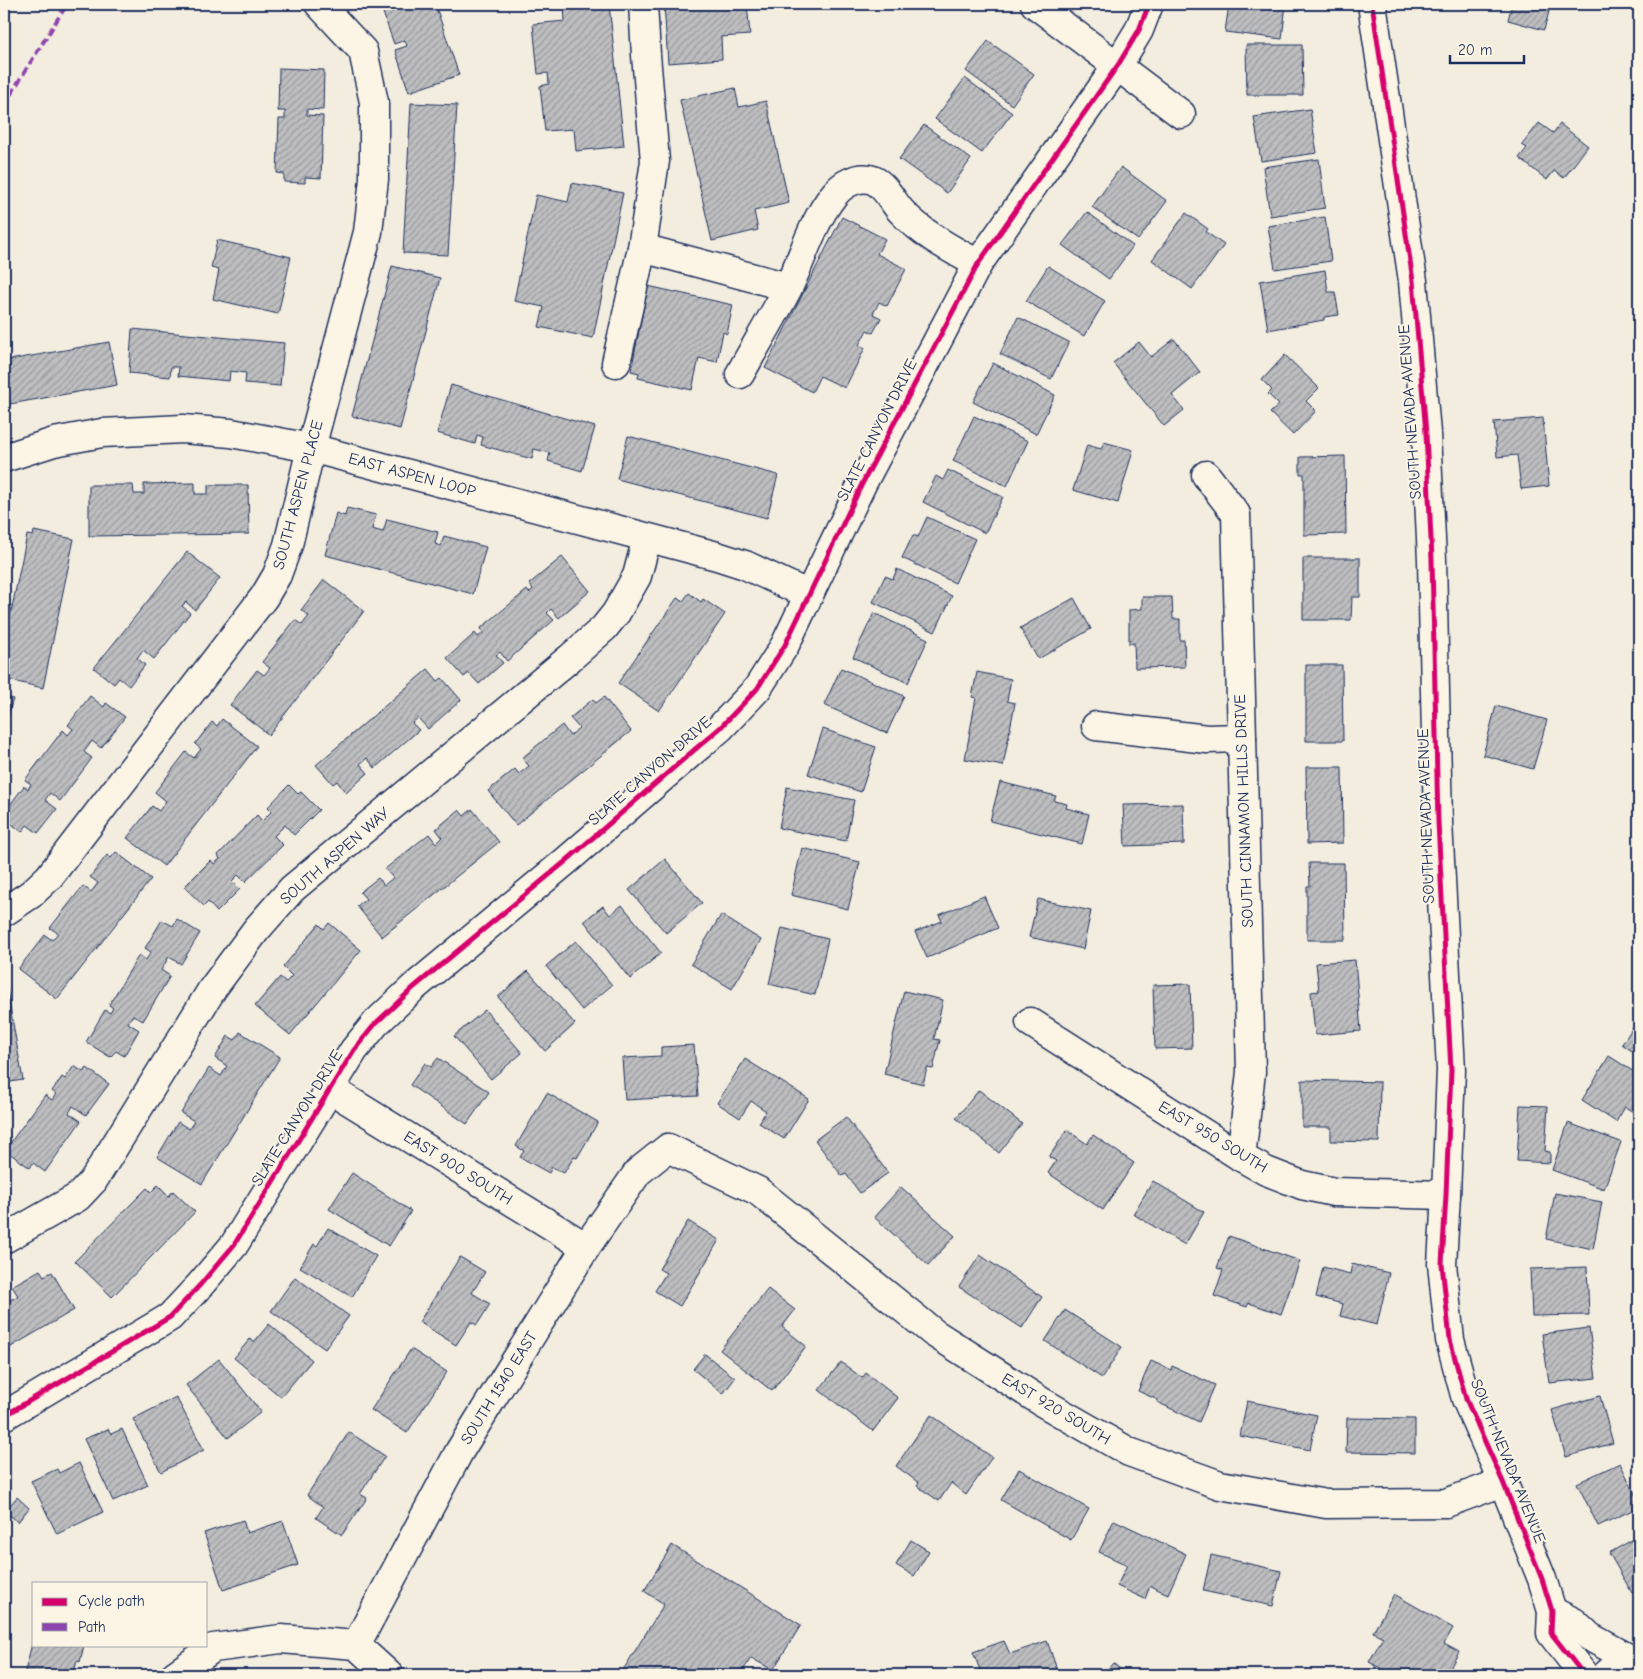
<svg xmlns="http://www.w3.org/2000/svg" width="1643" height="1679" font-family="'Comic Neue',sans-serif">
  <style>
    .building { fill: url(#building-hatch); stroke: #1b2f5e }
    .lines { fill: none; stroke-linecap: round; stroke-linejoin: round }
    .street-casing { stroke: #1b2f5e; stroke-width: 31 }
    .secondary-casing { stroke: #1b2f5e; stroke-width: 31 }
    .street { stroke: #fcf5e5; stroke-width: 28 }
    .secondary { stroke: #fcf5e5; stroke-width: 28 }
    .quiet { stroke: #8e44ad; stroke-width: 4; stroke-dasharray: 8 4; stroke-linecap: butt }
    .cycleway-casing { stroke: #fcf5e5; stroke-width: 8 }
    .cycleway { stroke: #d6006c; stroke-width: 5 }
    .labels { text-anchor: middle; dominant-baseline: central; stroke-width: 4; stroke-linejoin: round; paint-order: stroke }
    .street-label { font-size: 16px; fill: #1b2f5e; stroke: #fcf5e5 }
  </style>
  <defs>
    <pattern id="building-hatch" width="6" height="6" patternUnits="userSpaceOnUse" patternTransform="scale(1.25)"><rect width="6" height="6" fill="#bebec0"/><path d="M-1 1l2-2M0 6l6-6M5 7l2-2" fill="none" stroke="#9a9b9f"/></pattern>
  </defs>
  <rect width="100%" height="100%" fill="#f3ede0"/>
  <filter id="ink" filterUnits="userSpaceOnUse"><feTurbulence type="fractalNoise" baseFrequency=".02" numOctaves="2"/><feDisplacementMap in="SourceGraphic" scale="10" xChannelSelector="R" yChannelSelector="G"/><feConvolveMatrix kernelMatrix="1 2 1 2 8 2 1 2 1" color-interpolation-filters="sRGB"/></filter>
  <g filter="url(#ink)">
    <g class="building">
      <polygon points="380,4 435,4 459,75 409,92 395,50 407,46 405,40 394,44"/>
      <polygon points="595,4 609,4 624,146 576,151 574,129 545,131 540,86 549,84 548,73 538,74 533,24 565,21 564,7"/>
      <polygon points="664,4 747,4 750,35 721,37 722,59 668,63"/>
      <polygon points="1229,4 1286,4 1282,39 1225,32"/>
      <polygon points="1512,4 1551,4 1544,30 1508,20"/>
      <polygon points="988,41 1034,74 1012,105 966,71"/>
      <polygon points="1246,45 1302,45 1303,95 1247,95"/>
      <polygon points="279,68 324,70 323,110 307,109 307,115 323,116 321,178 305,177 305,183 284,182 284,174 277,173 279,119 285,119 285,111 278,111"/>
      <polygon points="965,78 1012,113 982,153 935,119"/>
      <polygon points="735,88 739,107 766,101 789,203 754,211 758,230 712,241 680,100"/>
      <polygon points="411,103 457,105 448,255 403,253"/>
      <polygon points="1310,109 1317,153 1261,161 1254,117"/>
      <polygon points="1539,123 1553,133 1560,124 1588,146 1564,178 1554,171 1547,180 1519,158 1527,148 1522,145"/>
      <polygon points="924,125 971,159 947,193 899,159"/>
      <polygon points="1319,159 1325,208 1270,216 1263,167"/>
      <polygon points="1121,167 1167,201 1138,240 1092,207"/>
      <polygon points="572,183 623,193 593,338 539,327 544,307 514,301 536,195 568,202"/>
      <polygon points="1087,212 1133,246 1109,279 1062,245"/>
      <polygon points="1186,213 1208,229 1206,232 1224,245 1192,289 1152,260"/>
      <polygon points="842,217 885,239 877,254 906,269 887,306 879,302 873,314 881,318 873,333 867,330 859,345 865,348 845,388 820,376 812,392 765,368"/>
      <polygon points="1325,217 1331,261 1275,269 1268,226"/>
      <polygon points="217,240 291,257 278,314 213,299 219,270 211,268"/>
      <polygon points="392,266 440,278 400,429 352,416"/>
      <polygon points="1048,266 1105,301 1084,336 1026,301"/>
      <polygon points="1325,270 1328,292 1335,292 1339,315 1324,317 1324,320 1268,330 1260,281"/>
      <polygon points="648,286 733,305 727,334 723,332 717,362 699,358 692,390 638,378 639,373 631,371"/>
      <polygon points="1018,317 1069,342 1051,379 1000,354"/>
      <polygon points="132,329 284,343 280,386 245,383 246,373 230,371 229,381 178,376 179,367 171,367 170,377 129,373"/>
      <polygon points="1174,339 1200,372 1172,395 1184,410 1164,426 1113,363 1139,342 1151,357"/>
      <polygon points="109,342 117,385 10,404 8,389 4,389 4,361"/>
      <polygon points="1285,355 1319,388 1306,401 1316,411 1293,435 1270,413 1279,405 1268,394 1272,390 1262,380"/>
      <polygon points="993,363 1055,395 1036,434 973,402"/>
      <polygon points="451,385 595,427 582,471 548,461 550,453 534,449 532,459 481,445 483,437 477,435 475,444 437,433"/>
      <polygon points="974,416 1028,441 1007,486 953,461"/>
      <polygon points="1543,418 1549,486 1521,489 1517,455 1497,457 1494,422"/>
      <polygon points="628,436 778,475 767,518 617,479"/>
      <polygon points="1104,442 1133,450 1118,503 1073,490 1087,445 1101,449"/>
      <polygon points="1345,456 1346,534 1304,535 1304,474 1300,474 1300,457"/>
      <polygon points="948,470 1003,497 985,533 923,502 936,476 943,480"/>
      <polygon points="195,483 195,494 208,494 208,485 248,485 249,534 89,536 89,485 133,485 134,494 144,494 144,484"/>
      <polygon points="347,508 376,515 372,529 383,532 387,519 438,532 435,544 441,546 444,536 486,547 473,594 325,555 336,513 345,516"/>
      <polygon points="927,517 975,539 955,583 902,558 913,535 918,537"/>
      <polygon points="34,531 74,539 43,688 4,679 4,646 27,535 33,536"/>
      <polygon points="187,552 220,578 195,610 186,602 182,606 190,613 154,659 143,650 137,658 145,665 129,686 119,678 114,684 94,668"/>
      <polygon points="562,557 590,591 559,618 551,609 547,613 554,620 507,661 500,652 496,655 503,663 479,684 469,673 464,677 447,658 475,633 478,637 483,633 481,628 527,590 529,593 533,589 529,584"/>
      <polygon points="1303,558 1360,558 1360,597 1352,597 1351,620 1303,620"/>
      <polygon points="897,569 952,596 935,632 873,602 885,576 893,579"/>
      <polygon points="324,580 364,611 269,735 230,705 257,670 264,675 270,668 262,662 295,620 302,625 309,616 301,610"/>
      <polygon points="689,593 701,602 703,599 725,614 659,711 618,683 677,598 683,601"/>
      <polygon points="1142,597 1172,597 1173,619 1180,619 1180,640 1184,640 1185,667 1135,668 1134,643 1129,644 1129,610 1142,609"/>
      <polygon points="1074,598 1091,629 1038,659 1020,628"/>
      <polygon points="874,613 928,639 908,683 853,657"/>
      <polygon points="1306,665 1342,665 1343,741 1306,741"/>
      <polygon points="841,668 904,696 887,733 824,705"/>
      <polygon points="428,669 438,681 442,678 461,700 428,729 418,718 412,723 419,730 375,768 367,758 360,764 368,773 346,793 337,781 333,784 316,765"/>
      <polygon points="977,672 1011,679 1007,701 1015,703 1003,766 965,759 976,698 972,697"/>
      <polygon points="4,696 13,699 4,728"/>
      <polygon points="90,696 104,707 106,703 125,717 101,748 92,741 84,752 92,758 60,801 50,793 45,800 57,809 38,833 27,825 22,832 4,818 4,813 24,786 28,789 31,784 25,780 63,730 68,735 73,729 68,725"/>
      <polygon points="604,697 631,731 516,825 488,791 515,769 519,774 529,766 522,758 562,725 570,736 579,728 570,718 593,699 596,703"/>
      <polygon points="1496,706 1547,720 1533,769 1483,755"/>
      <polygon points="222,719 257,746 164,866 127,838 152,806 159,811 166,801 155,792 186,752 194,758 201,749 195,744 212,722 217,726"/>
      <polygon points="823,729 876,747 861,792 808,774"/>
      <polygon points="1306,767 1342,767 1343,843 1307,844"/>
      <polygon points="1000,782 1056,796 1054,801 1067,804 1066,808 1089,814 1082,844 990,821"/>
      <polygon points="289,785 298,794 301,792 319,810 294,835 285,825 274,836 283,845 245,882 238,875 232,881 240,889 217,912 208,902 204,906 184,887 211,860 214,864 220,859 218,855 257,815 262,821 272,811 268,807"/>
      <polygon points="787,787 854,800 846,841 779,828"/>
      <polygon points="1183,804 1184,844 1125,846 1123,805"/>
      <polygon points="472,809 499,842 382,937 357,906 366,899 360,892 378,878 384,885 393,878 385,869 429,834 436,843 442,837 436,829 459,810 464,816"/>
      <polygon points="802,848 860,862 848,909 791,895"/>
      <polygon points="116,852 151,879 57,999 18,969 45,935 52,940 58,933 50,928 83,886 91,892 98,883 90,877 107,855 111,858"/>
      <polygon points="665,859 702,903 666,933 629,890"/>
      <polygon points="1309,863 1344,863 1345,940 1307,940 1307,886 1310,886"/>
      <polygon points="984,896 998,928 927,958 915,932 942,921 939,915"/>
      <polygon points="1038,899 1091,911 1083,949 1029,937"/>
      <polygon points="622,905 661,953 630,979 584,921 603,906 610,915"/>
      <polygon points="721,915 761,940 732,989 691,964"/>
      <polygon points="177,919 200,933 181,964 169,957 161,970 170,976 143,1021 133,1015 128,1023 139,1030 124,1056 116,1051 110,1057 86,1042 105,1010 110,1013 113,1008 109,1005 139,955 146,960 151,952 145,948 162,920 173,926"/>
      <polygon points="329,923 361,950 290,1035 255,1006 280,977 286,982 292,976 283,967 319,924 324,929"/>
      <polygon points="782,928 828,939 815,995 769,984"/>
      <polygon points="576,941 612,985 582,1010 546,966"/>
      <polygon points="1355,960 1361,1031 1315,1035 1311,992 1319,991 1316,963"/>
      <polygon points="528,971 575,1024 545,1051 498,997"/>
      <polygon points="4,973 23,1080 4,1083"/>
      <polygon points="1190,984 1192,1048 1155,1049 1153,985"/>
      <polygon points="904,991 943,1000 934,1039 940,1040 933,1069 927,1068 923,1084 884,1074"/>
      <polygon points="485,1010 522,1053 491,1079 454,1036"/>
      <polygon points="1639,1018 1639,1056 1622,1044"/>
      <polygon points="240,1032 280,1057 202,1184 157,1157 178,1122 189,1129 194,1121 181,1113 209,1068 221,1076 227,1066 215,1058 228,1036 235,1040"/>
      <polygon points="694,1045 698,1096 625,1100 622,1058 661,1056 661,1047"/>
      <polygon points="1609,1056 1639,1075 1639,1107 1635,1113 1625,1107 1616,1122 1582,1100"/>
      <polygon points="438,1058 489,1092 467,1124 410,1085 425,1063 431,1067"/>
      <polygon points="745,1059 809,1099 784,1139 759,1123 766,1111 751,1101 740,1118 717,1103"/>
      <polygon points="74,1066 83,1072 87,1068 109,1084 86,1115 73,1106 69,1113 81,1121 45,1172 33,1163 30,1168 5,1150 45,1095 52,1100 56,1094 52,1091 62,1077 65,1079"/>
      <polygon points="1302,1080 1380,1082 1379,1142 1331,1141 1331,1127 1302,1127"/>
      <polygon points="979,1090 1022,1124 999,1153 956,1118"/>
      <polygon points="547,1093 598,1122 577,1158 574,1157 564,1173 552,1167 549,1173 520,1157 524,1151 516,1146"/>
      <polygon points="1520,1105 1548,1106 1545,1151 1550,1152 1550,1163 1517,1161"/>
      <polygon points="846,1117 888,1173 860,1193 846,1174 842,1176 815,1140"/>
      <polygon points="1568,1123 1621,1142 1604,1189 1552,1170"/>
      <polygon points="1067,1130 1087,1144 1093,1135 1134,1163 1103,1210 1048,1173 1056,1161 1049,1157"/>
      <polygon points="352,1173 411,1211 389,1246 329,1209"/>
      <polygon points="1153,1181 1204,1212 1185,1245 1133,1214"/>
      <polygon points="158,1185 169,1196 173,1191 195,1212 112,1297 75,1261 147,1188 151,1192"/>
      <polygon points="901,1187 955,1236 928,1265 874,1217"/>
      <polygon points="1555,1193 1602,1202 1593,1249 1546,1239"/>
      <polygon points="688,1221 719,1240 680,1306 655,1291 666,1273 659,1269"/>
      <polygon points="328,1228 376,1256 352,1297 300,1267 314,1244 317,1246"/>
      <polygon points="1229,1236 1300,1261 1281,1314 1249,1303 1247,1307 1214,1296 1223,1270 1217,1268"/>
      <polygon points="980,1255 1042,1297 1022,1328 959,1287"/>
      <polygon points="460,1257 485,1272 472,1293 490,1304 477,1325 471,1322 456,1345 419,1322"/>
      <polygon points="1352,1264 1389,1273 1377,1325 1340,1316 1343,1304 1316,1297 1323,1267 1350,1274"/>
      <polygon points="1587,1267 1589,1315 1532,1316 1530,1269"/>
      <polygon points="40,1270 44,1276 52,1272 74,1310 4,1351 4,1291 10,1300 18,1296 12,1286"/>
      <polygon points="295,1277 349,1316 325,1349 271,1311"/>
      <polygon points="768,1289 795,1310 782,1327 806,1346 772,1391 720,1350"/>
      <polygon points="1065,1310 1122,1347 1102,1378 1045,1341"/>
      <polygon points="269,1324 312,1360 281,1397 234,1358 250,1339 254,1342"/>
      <polygon points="1589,1328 1596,1378 1549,1383 1542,1334"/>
      <polygon points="411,1349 447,1372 407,1433 371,1410"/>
      <polygon points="705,1354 735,1378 723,1394 693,1369"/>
      <polygon points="219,1359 261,1412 228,1438 186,1385"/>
      <polygon points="1151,1361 1171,1370 1172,1366 1215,1385 1199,1422 1157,1402 1158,1400 1138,1391"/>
      <polygon points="841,1362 862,1378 866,1373 898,1398 873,1431 819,1390"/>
      <polygon points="1600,1396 1613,1443 1566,1457 1552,1410"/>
      <polygon points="176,1397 204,1450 161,1472 133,1419"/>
      <polygon points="1247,1401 1317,1415 1310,1450 1240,1436"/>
      <polygon points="931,1415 992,1457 966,1495 951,1483 939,1501 917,1486 919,1483 896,1466"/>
      <polygon points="1347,1418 1415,1419 1415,1453 1346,1452"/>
      <polygon points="108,1429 111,1434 122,1429 148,1485 113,1501 84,1439"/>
      <polygon points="349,1432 385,1456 360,1494 367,1498 342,1535 316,1518 323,1507 307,1495"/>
      <polygon points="79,1463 103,1512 57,1534 31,1481 57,1469 59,1473"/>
      <polygon points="1620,1463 1639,1502 1639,1507 1598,1526 1577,1483"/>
      <polygon points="1019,1469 1089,1509 1071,1540 1001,1500"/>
      <polygon points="17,1497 29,1508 18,1522 5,1511"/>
      <polygon points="243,1520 247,1533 283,1521 298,1565 223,1590 204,1533"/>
      <polygon points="1114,1520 1186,1554 1168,1594 1150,1586 1145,1599 1117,1586 1127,1565 1099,1552"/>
      <polygon points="1639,1536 1639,1589 1632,1593 1609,1553"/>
      <polygon points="911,1540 929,1551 914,1576 896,1565"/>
      <polygon points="672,1545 801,1625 773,1670 751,1658 740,1675 620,1675 664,1604 644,1591"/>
      <polygon points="1211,1555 1281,1571 1273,1606 1203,1591"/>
      <polygon points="1394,1594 1453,1628 1444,1644 1459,1652 1446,1675 1393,1675 1369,1662 1383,1637 1373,1632"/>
      <polygon points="34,1636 34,1645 84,1645 80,1662 77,1661 73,1675 24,1675"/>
      <polygon points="1004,1641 1010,1654 1047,1641 1059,1675 982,1675 973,1652"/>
      <polygon points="1113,1663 1127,1675 1103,1675"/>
    </g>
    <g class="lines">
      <defs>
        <g id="street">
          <polyline points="1035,4 1181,114"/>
          <polyline points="1372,4 1413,281 1426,433 1432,560 1438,822 1451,1070 1446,1195 1442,1264 1450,1340 1466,1399 1503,1482 1542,1579 1552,1611 1551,1633 1584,1675"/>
          <polyline points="642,248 788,287"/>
          <polyline points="616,363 642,248 655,161 646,55 643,4"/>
          <path d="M740 374C756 345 773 317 788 288 803 257 812 223 833 196 842 184 858 175 873 180 885 185 892 201 901 211 922 234 951 249 978 264"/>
          <polyline points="4,458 54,442 102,433 183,429 231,433 311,448 717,556 745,565 809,595"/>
          <polyline points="1206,475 1236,514 1251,1072 1241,1157"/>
          <polyline points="1096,726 1207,739 1242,738"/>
          <polyline points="4,912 31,894 49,877 264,597 277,575 288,545 311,448 368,232 374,179 374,102 363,51 319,4"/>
          <polyline points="1030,1022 1241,1157 1266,1171 1302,1185 1334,1192 1446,1195"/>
          <polyline points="330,1089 586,1247"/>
          <polyline points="4,1239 78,1197 93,1181 213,988 256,930 292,889 570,658 604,628 616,613 637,576 647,538"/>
          <polyline points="1552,1611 1574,1622 1590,1637 1632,1660"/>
          <polyline points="356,1645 459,1452 586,1247 638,1172 668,1148 758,1191 934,1333 1042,1402 1129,1452 1220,1485 1326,1504 1446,1503 1503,1482"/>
          <polyline points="175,1675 213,1648 281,1639 356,1645 389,1675"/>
          <path d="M1606 1675C1615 1666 1626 1661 1639 1660"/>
        </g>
        <polyline id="secondary" points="4,1416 170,1317 200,1285 234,1245 354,1050 376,1023 413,988 566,861 693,751 720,728 757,689 785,645 862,484 978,264 1118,65 1139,30 1149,4"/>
      </defs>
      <use href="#street" class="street-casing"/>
      <use href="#secondary" class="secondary-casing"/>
      <use href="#street" class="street"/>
      <use href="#secondary" class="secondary"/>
      <polyline class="quiet" points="4,105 67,4"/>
      <defs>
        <g id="cycleway">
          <polyline points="1372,4 1413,281 1426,433 1432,560 1438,822 1451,1070 1446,1195 1442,1264 1450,1340 1466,1399 1503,1482 1542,1579 1552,1611 1551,1633 1584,1675"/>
          <polyline points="4,1416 170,1317 200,1285 234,1245 354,1050 376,1023 413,988 566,861 693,751 720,728 757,689 785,645 862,484 978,264 1118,65 1139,30 1149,4"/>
        </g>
      </defs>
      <use href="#cycleway" class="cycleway-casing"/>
      <use href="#cycleway" class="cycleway"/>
    </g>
  </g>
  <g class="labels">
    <g class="street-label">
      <text transform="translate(1410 412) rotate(-94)">SOUTH NEVADA AVENUE</text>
      <text transform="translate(877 430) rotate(-63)">SLATE CANYON DRIVE</text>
      <text transform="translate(412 475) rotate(15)">EAST ASPEN LOOP</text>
      <text transform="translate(298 495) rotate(-75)">SOUTH ASPEN PLACE</text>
      <text transform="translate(650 771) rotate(-41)">SLATE CANYON DRIVE</text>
      <text transform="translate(1244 811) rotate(-92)">SOUTH CINNAMON HILLS DRIVE</text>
      <text transform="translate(1426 816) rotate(-92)">SOUTH NEVADA AVENUE</text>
      <text transform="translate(335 856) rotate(-41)">SOUTH ASPEN WAY</text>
      <text transform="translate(297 1118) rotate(-58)">SLATE CANYON DRIVE</text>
      <text transform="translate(1213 1137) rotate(31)">EAST 950 SOUTH</text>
      <text transform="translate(458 1168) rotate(32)">EAST 900 SOUTH</text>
      <text transform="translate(499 1388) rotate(-58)">SOUTH 1540 EAST</text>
      <text transform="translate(1056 1409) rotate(31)">EAST 920 SOUTH</text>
      <text transform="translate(1508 1461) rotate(68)">SOUTH NEVADA AVENUE</text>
    </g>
  </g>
  <rect width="1643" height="1679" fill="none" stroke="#fcf5e5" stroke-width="20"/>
  <rect x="10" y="10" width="1623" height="1659" fill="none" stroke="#1b2f5e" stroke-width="2" filter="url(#ink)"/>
  <rect x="32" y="1582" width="175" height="65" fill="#fcf5e5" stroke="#a2a6af"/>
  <rect x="42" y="1598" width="25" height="8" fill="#d6006c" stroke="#a2a6af"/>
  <text x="78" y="1606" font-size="15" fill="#1b2f5e">Cycle path</text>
  <rect x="42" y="1623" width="25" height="8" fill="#8e44ad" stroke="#a2a6af"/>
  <text x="78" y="1632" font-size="15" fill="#1b2f5e">Path</text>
  <path d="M1450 55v8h74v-8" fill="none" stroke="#1b2f5e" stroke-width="2.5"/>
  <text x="1458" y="55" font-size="15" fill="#1b2f5e" stroke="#fcf5e5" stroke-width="4" paint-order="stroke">20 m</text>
</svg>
